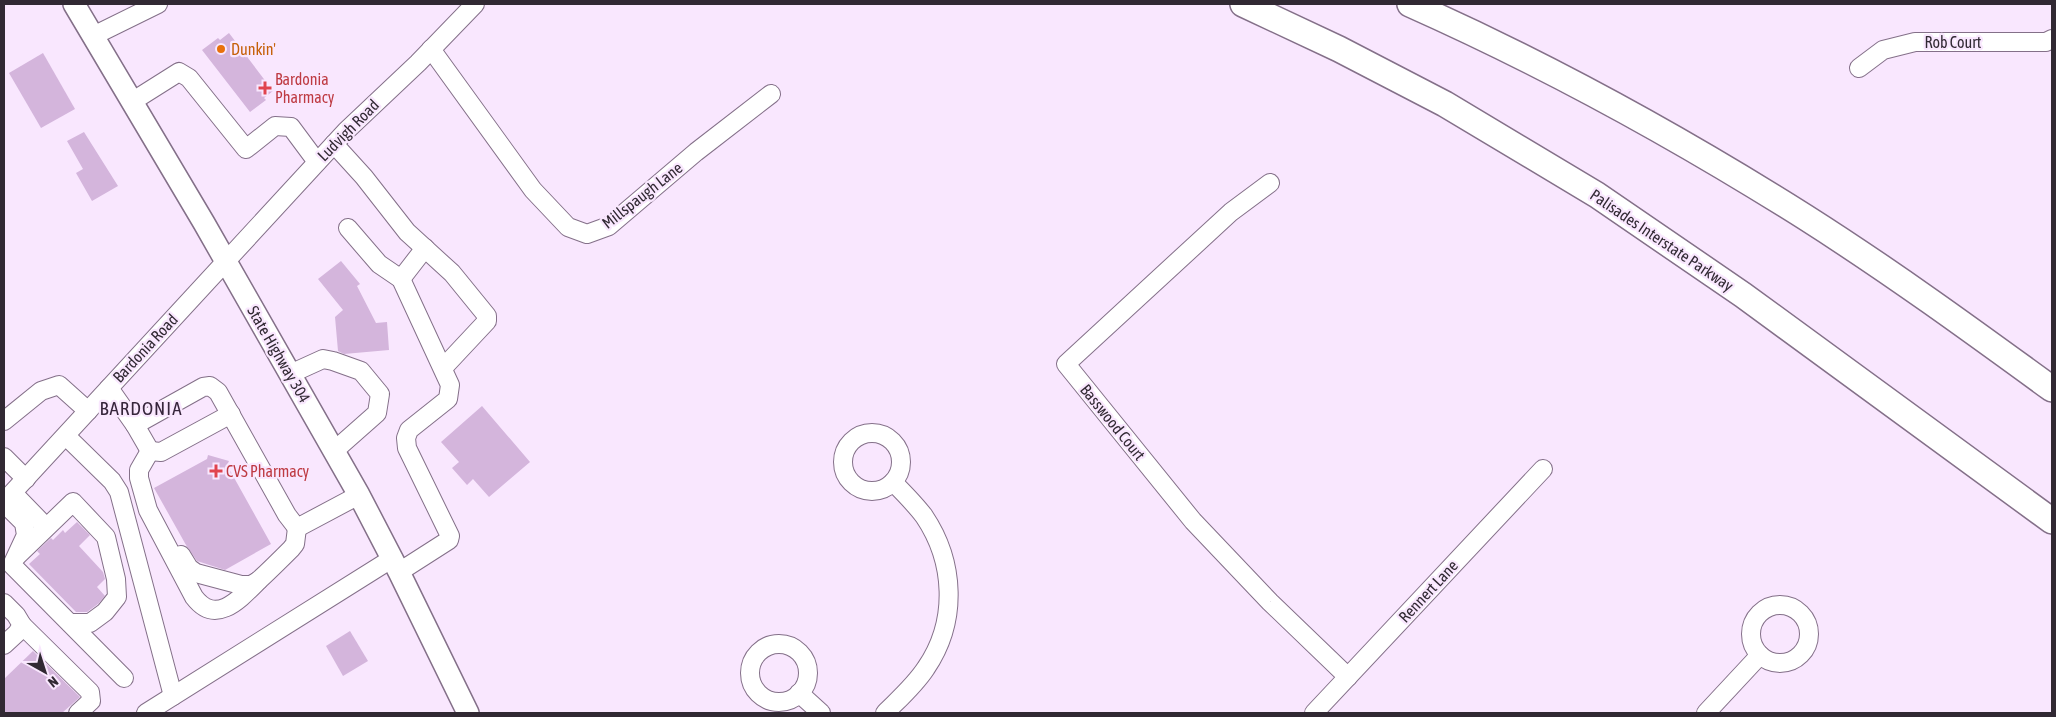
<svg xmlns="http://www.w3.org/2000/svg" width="2056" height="717" font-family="'Asap Condensed',sans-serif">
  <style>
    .building { fill: #d4b5dc }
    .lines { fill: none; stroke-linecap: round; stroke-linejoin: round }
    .minor-casing { stroke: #847089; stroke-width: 20 }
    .major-casing { stroke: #847089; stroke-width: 24 }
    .highway-casing { stroke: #847089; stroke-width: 28 }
    .minor { stroke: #fff; stroke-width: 18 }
    .major { stroke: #fff; stroke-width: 21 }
    .highway { stroke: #fff; stroke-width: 25 }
    .food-dot { fill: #e8710a; stroke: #f9e7fe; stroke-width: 2 }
    .health-dot { fill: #e0444e; stroke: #f9e7fe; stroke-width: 2 }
    .labels { text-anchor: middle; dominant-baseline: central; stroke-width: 4.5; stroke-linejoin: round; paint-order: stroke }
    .street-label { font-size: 16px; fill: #312933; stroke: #f9e7fe }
    .food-label { font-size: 16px; fill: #c56008; stroke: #f9e7fe; text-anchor: start }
    .health-label { font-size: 16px; fill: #be3a42; stroke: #f9e7fe; text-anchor: start }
    .quarter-label { font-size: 19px; letter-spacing: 1px; fill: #36253b; stroke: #f9e7fe }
  </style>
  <rect width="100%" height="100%" fill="#f9e7fe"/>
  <g class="building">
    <polygon points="229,33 273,91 264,98 266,100 250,112 202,50 218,38 220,40"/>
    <polygon points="43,53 75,109 41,128 9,73"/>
    <polygon points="84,132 118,186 92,201 76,173 83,169 67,141"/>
    <polygon points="341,261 360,284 357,286 376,323 387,322 389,350 344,354 338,351 335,317 343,310 318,279"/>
    <polygon points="482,406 530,462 489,497 473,479 467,485 452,468 459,462 441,442"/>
    <polygon points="208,455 229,461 227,465 271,544 225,570 197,561 186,545 154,488 207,459"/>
    <polygon points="77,522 90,535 79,546 103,572 105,579 97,587 105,596 98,604 87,612 76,612 29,564 40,554 37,551 51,538 53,540 63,530 65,533"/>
    <polygon points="350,631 368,661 343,676 326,646"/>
    <polygon points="33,651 80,697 62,713 4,713 4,679"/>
  </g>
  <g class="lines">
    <defs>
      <g id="minor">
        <polyline points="93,36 158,4"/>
        <polyline points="431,49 533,190 568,227 587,234 609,226 696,152 771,94"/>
        <polyline points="1859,68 1883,50 1915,42 2046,42 2052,39"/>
        <polyline points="133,101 179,72 189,78 246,149 275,126 291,127 317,162"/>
        <polyline points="334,144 364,177 407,232 452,273 487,316 487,321 443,368"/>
        <polyline points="1270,183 1231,212 1066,364 1193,521 1270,602 1348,677"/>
        <polyline points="348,228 379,264 401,279 450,385 448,399 409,430 406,438 407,448 450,536 449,540 399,572"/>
        <polyline points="401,279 425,248"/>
        <polyline points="290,374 323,359 333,361 361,371 380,394 377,413 334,451"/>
        <polyline points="109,388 135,425 150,451"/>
        <polyline points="4,421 41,391 59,385 88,411"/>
        <polyline points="135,425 203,387 210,386 218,392 287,515 297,528 359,495"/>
        <circle cx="872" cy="462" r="29"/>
        <polyline points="66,436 112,481 119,492 173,696"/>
        <path d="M150 451 139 470V478L148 510 194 597C216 626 240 599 258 581 269 571 280 560 291 549L295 544 297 528"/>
        <polyline points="150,451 161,452 231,414"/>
        <polyline points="4,457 26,479"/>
        <polyline points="13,493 46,527"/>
        <polyline points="4,502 346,131 418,63 475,4"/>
        <polyline points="4,503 24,523 26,535 12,565 124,678"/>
        <polyline points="181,555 189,568 196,573 241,585 251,585 258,581"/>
        <polyline points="17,556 73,502 106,537 116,579 117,597 105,612 90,623 70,623"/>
        <polyline points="4,603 16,615 22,625 17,633 4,645"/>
        <circle cx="1780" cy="634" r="29"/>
        <polyline points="22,625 90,692 91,701 78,713"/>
        <circle cx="779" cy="673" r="29"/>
        <polyline points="799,693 821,713"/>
        <polyline points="146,713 393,558"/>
        <path d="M885 713C899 699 915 685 926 668 958 621 955 562 924 516 915 504 904 493 893 482"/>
        <polyline points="1314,713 1543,469"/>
        <polyline points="1706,713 1760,655"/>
      </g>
      <polyline id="major" points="74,4 204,223 359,495 399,572 468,713"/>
      <g id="highway">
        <polyline points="1243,4 1339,49 1445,104 1597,195 1743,295 2052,521"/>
        <path d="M1410 4C1547 65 1678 137 1805 217 1890 271 1971 330 2052 389"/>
      </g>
    </defs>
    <use href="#minor" class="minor-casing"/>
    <use href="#major" class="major-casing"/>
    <use href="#highway" class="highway-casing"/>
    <use href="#minor" class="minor"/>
    <use href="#major" class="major"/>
    <use href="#highway" class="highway"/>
  </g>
  <circle class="food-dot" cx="221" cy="49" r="5"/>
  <g class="health-dot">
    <path d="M262.5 80.5h5v5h5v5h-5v5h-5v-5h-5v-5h5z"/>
    <path d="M213.5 463.5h5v5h5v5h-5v5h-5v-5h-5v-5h5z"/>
  </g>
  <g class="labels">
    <g class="street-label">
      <text x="1953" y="42">Rob Court</text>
      <text transform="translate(348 130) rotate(-45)">Ludvigh Road</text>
      <text transform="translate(642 195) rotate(-38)">Millspaugh Lane</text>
      <text transform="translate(1662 240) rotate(34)">Palisades Interstate Parkway</text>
      <text transform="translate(145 348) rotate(-47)">Bardonia Road</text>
      <text transform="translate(279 354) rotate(60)">State Highway 304</text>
      <text transform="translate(1113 422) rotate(51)">Basswood Court</text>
      <text transform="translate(1428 591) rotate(-47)">Rennert Lane</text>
    </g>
    <g class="food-label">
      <text x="231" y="49">Dunkin'</text>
    </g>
    <g class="health-label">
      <text x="275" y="79">Bardonia<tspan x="275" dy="18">Pharmacy</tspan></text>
      <text x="226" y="471">CVS Pharmacy</text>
    </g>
    <g class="quarter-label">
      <text x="141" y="408">BARDONIA</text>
    </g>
  </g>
  <rect width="2056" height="717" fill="none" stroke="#312933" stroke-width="10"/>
  <g transform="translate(45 672) rotate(141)" stroke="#f9e7fe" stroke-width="4" paint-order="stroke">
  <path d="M0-4L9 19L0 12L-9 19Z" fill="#312933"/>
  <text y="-8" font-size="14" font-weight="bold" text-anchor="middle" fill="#312933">N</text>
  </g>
</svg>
